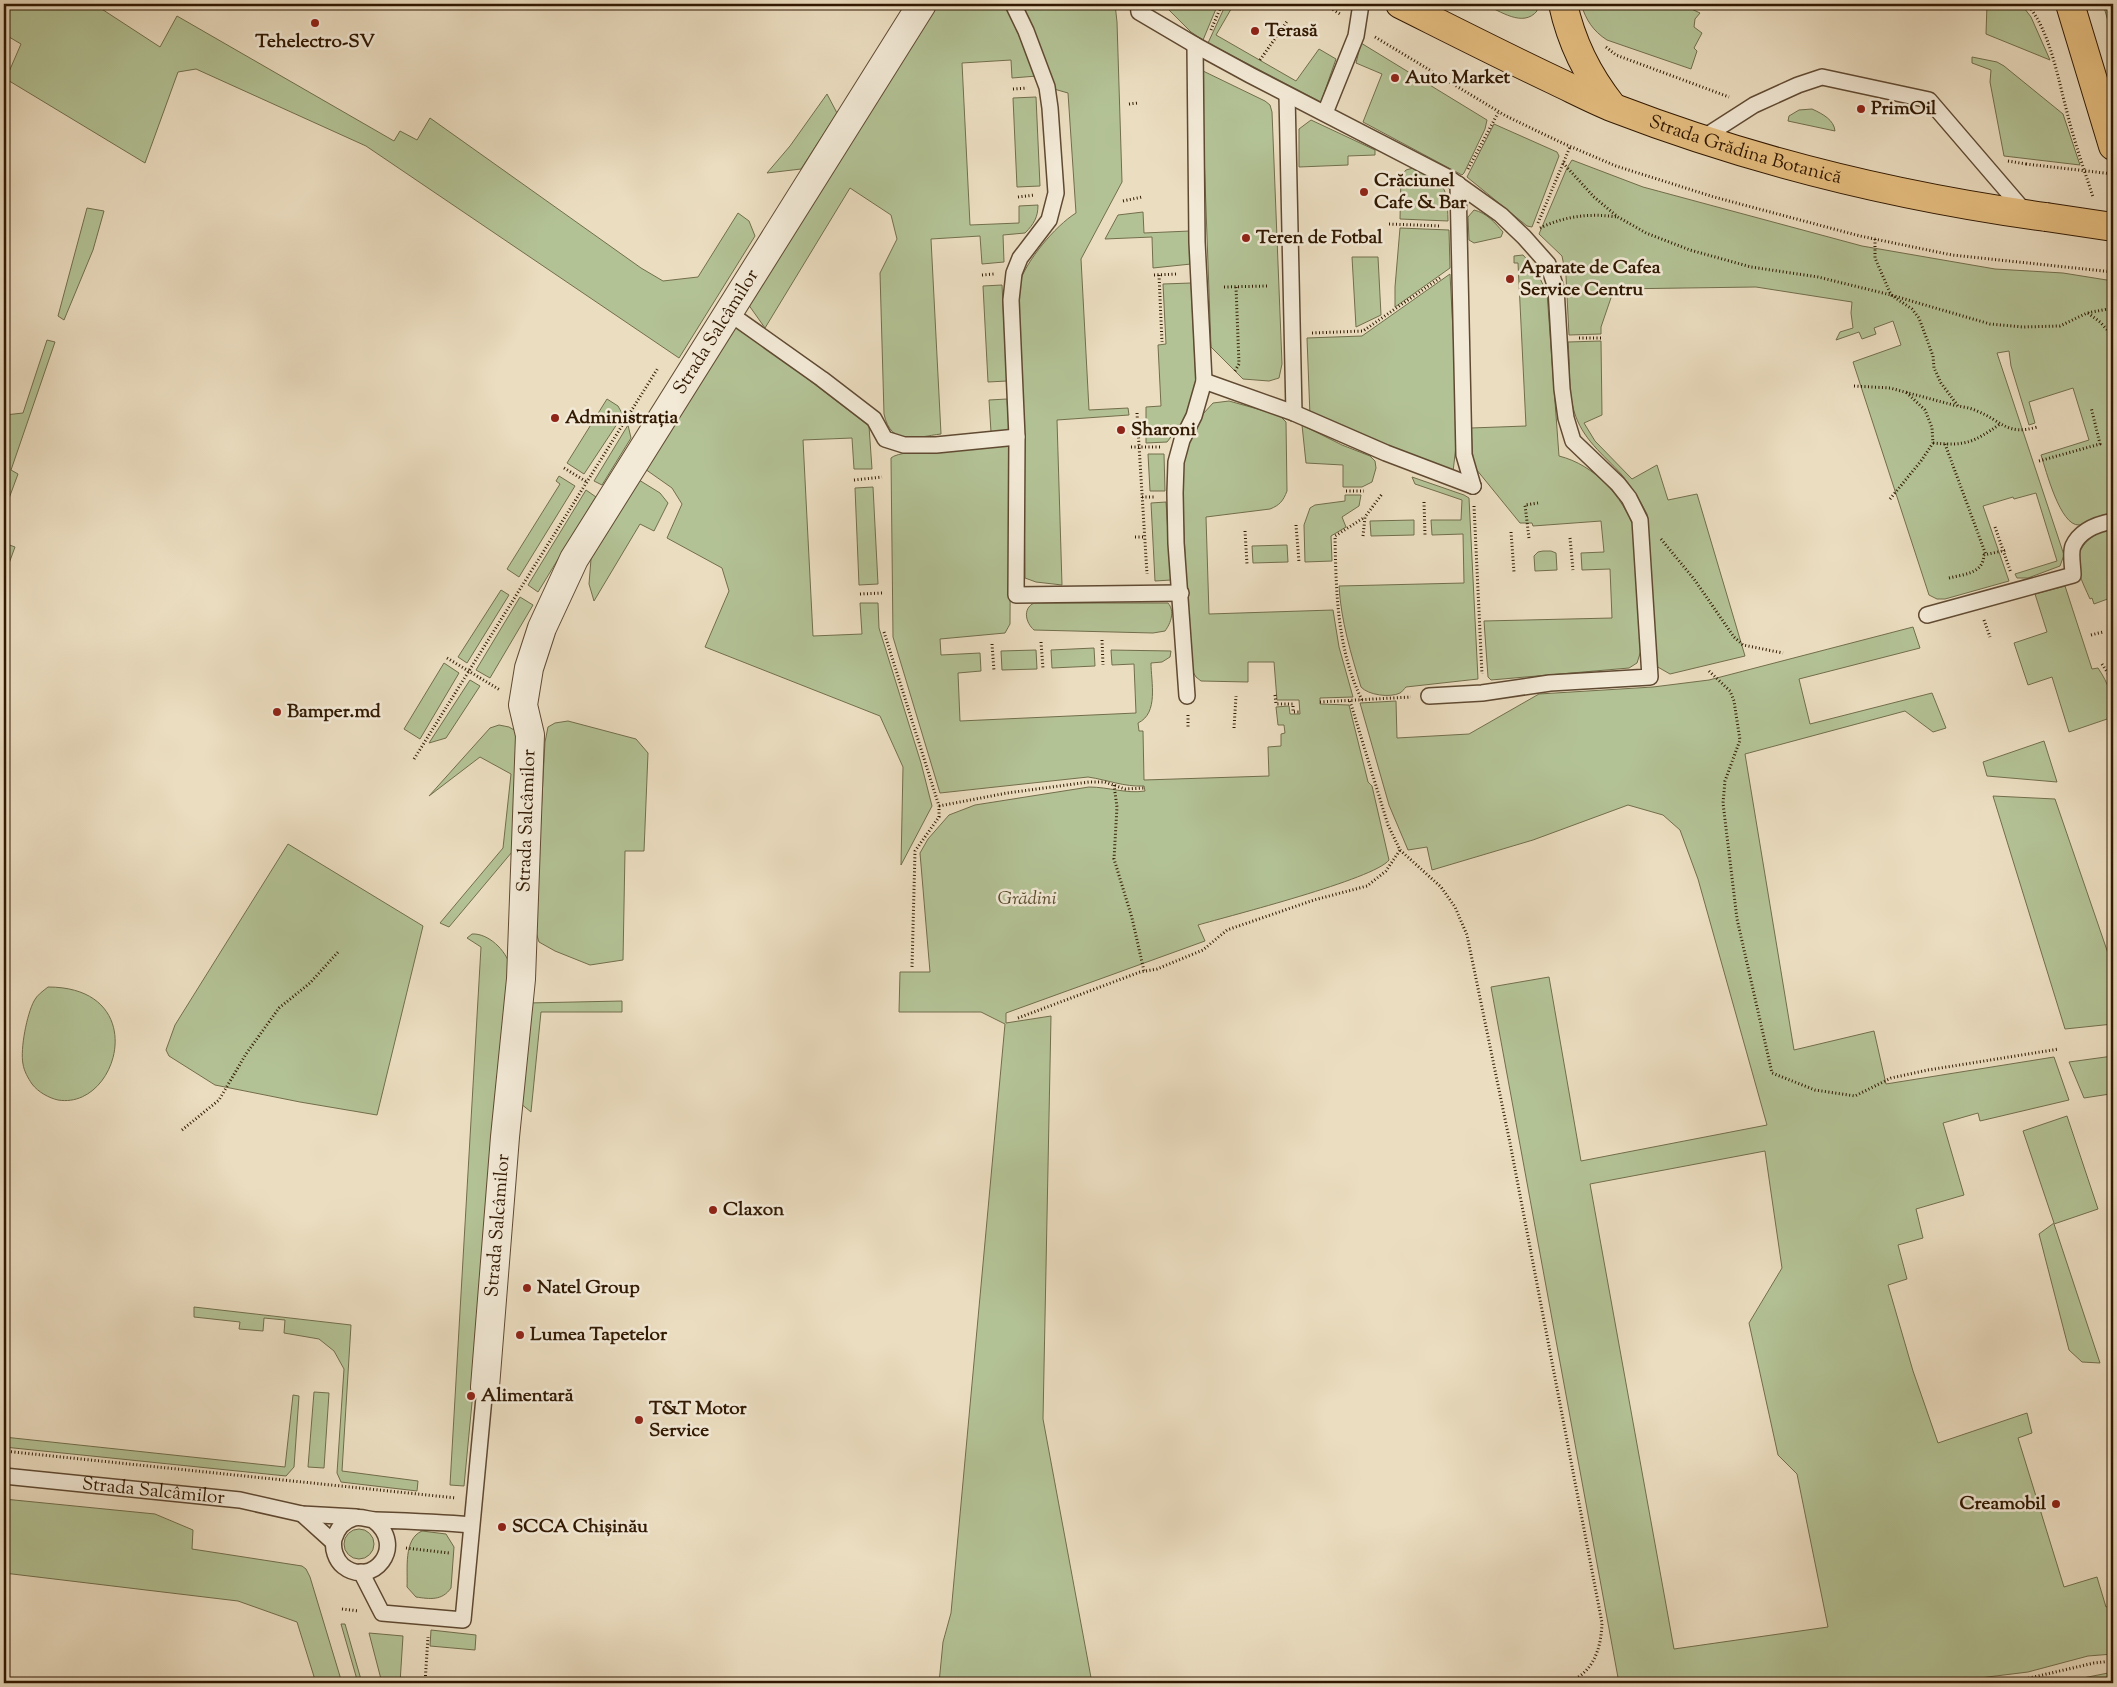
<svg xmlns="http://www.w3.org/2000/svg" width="2117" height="1687" font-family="'Sorts Mill Goudy',serif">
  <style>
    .green { fill: #b3c295; stroke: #726e4c; fill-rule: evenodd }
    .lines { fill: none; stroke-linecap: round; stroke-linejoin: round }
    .lane-casing { stroke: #604a32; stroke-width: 18 }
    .street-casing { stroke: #604a32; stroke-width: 30 }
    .primary-casing { stroke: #311902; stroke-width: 30 }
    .path { stroke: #311902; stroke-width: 3; stroke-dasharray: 1 2.5; stroke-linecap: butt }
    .lane { stroke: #f2e9d6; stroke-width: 15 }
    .street { stroke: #f2e9d6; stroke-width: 28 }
    .primary { stroke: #e6be80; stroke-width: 28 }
    .primary-bridge-casing { stroke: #311902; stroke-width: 30; stroke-linecap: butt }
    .path-bridge { stroke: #311902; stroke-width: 3; stroke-dasharray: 1 2.5; stroke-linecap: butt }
    .primary-bridge { stroke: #e6be80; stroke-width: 28 }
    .poi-dot { fill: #8f2418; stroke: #f2e9d6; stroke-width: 2 }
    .labels { text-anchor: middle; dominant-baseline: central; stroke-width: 5; stroke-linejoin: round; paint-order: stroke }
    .poi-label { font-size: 19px; font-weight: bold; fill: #311902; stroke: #f2e9d6; text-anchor: start }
    .street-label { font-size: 19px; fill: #311902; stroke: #f2e9d6 }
    .park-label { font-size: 19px; font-style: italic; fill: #584c2e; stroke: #f2e9d6 }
  </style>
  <rect width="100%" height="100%" fill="#ebddc0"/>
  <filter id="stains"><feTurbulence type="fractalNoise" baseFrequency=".004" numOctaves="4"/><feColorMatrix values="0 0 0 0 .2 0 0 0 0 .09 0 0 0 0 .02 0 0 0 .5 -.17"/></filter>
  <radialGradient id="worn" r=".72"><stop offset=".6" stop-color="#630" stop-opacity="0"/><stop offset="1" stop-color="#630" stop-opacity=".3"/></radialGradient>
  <g class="green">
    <polygon points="4,4 94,4 160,47 177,16 394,141 400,131 417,140 430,118 641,268 663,281 698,277 738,213 749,221 755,236 679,358 366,146 196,69 178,72 145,163 6,79 5,103 4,72 8,74 21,44 4,34"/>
    <path d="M938 4H1005L1030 55 1037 76 1012 78 1011 60 962 63 970 225 1019 223V206L1038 205C1038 217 1034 224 1025 233L1003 235 1004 262 982 264 980 236 931 239 941 434C916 437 891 447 884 414L880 273 897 239 891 215 850 188 765 328 748 304Z"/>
    <path d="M1019 4H1115L1117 22 1122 182 1081 259 1089 410 1128 408 1129 415 1057 420 1062 585 1036 582 1025 578 1023 413 1017 300C1018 295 1018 289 1019 284 1026 261 1055 226 1076 213L1068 93 1054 89Z"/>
    <polygon points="1163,4 1218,4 1203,40 1191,32"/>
    <polygon points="1226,4 1234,4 1216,35 1296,81 1319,49 1336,59 1321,102 1208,43"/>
    <path d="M1484 4H1536L1537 11C1523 28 1500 11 1484 4Z"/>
    <path d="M1581 4H1681L1700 13 1695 19 1694 27 1702 33 1694 48 1697 51 1691 69 1607 40C1593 31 1586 20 1581 4Z"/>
    <polygon points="1987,4 2021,4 2031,17 2050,60 1986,34"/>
    <polygon points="2103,4 2110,4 2113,14 2113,38"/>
    <polygon points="1361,43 1487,120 1485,129 1464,173 1462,175 1363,122 1382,74 1356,63"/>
    <polygon points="1972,57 1997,62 2004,66 2063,114 2080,165 2004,156 1990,82 1991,70 1972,63"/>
    <polygon points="1201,70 1265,101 1270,105 1272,112 1282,364 1279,378 1269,381 1243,379 1211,347"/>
    <polygon points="827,94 837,113 801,169 767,173 790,146"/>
    <polygon points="1036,97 1040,186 1017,187 1013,98"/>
    <path d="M1812 109C1823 114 1834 120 1835 131L1788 121 1789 116 1799 110Z"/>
    <polygon points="1311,120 1375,150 1375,155 1348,156 1348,165 1299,167 1299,129"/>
    <polygon points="1494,124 1557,152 1559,156 1532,227 1527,226 1467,177"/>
    <path d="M1572 160 1643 187 1862 246 1995 269 2063 273 2113 281V516C2102 518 2090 525 2079 525 2060 526 2046 470 2041 455L2089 440 2073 388 2029 402 2035 423 2029 425 2011 366 2009 351 1997 353 2064 555 2060 566 2028 578H2017L2015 574 2057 561 2036 493 2014 499 2013 497 1983 506 2009 581 1945 599H1937L1929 595 1853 362 1901 345 1893 321 1874 328 1876 334 1862 339 1859 332 1836 340 1840 332 1853 328 1851 313 1852 302 1756 287 1614 289 1601 327V334L1569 335 1566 276 1562 256 1539 234 1567 168Z"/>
    <path d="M1413 168C1446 185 1447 184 1448 221L1400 219 1401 176 1406 170Z"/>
    <polygon points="87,208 104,211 93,250 64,320 58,316"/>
    <path d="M1474 210C1487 213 1495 223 1503 232L1501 237 1474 243 1469 240 1468 217Z"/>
    <polygon points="1143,212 1144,233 1190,231 1191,264 1153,268 1152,237 1105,239 1118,215"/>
    <polygon points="1400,228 1449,230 1450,268 1395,307 1395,287"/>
    <path d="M1523 255 1535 268 1547 293 1559 456C1595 465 1622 496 1635 530L1643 644 1637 663 1629 668 1491 680 1488 677 1484 621 1612 618 1610 569 1582 570 1581 553 1604 552 1601 521 1533 526 1532 523H1520L1476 469 1473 460 1471 428 1526 426 1518 263H1514V256Z"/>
    <polygon points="1352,257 1378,257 1381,315 1356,327"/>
    <polygon points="1450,274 1458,428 1453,472 1310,416 1307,338 1362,336"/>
    <polygon points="1191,283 1196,383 1186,418 1167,442 1146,443 1146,407 1161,406 1158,345 1166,344 1163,284"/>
    <polygon points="1002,285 1007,381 988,382 983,286"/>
    <polygon points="736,324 869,426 872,469 854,469 852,438 803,440 813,636 862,634 860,603 878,603 879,628 921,763 932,806 901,865 903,767 880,716 705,647 729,591 722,568 667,538 682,504 672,488 645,469"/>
    <polygon points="47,340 55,342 11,470 18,474 4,512 5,415 23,413"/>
    <path d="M1601 341 1602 415 1584 423 1595 441 1632 479 1657 465 1668 500 1697 494 1745 656 1670 674 1656 666 1647 514C1640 500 1632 487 1622 475 1603 454 1582 439 1574 411 1568 394 1570 361 1568 342Z"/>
    <polygon points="607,399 618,406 623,415 584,474 567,463"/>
    <polygon points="1007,399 1009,430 991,432 989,400"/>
    <path d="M1229 401 1279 415 1286 422 1287 491C1283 501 1280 505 1270 509L1206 517 1209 614 1333 610 1339 647 1353 697 1320 698V704L1349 705 1368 782 1372 786 1389 860C1375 879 1229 916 1198 925L1205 941 1006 1013V1023L1051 1016 1043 1419 1092 1683H939L943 1642 951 1613 1005 1024 981 1012H899L900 972H930L920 853 928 839 949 815 975 805 1089 787C1109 787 1126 794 1145 791L1144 786C1124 787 1108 780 1088 777L940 793 893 637 891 458C901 448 992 447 1011 446L1010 624 1005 633 940 639 941 655 980 653 981 671 958 673 960 721 1136 713 1134 664 1112 665 1111 650 1171 651 1170 657 1162 662 1151 663C1151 682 1159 713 1138 723L1139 731H1143L1144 780 1269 776 1268 747 1281 746V734L1285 733 1284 725H1278L1276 707 1289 706 1290 714H1300L1299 700H1277L1274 662H1248V682L1201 681 1196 677 1190 667 1181 465 1191 431 1203 414 1213 403Z"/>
    <polygon points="628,425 631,438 602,485 594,481"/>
    <polygon points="1302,425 1342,445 1370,456 1375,461 1376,468 1372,482 1362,487 1343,487 1343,465 1306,463"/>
    <polygon points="1148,454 1164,454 1165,491 1150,491"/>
    <polygon points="559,476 575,486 519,577 507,569 560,484 556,481"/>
    <path d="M1412 477 1464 495 1469 498 1478 679 1406 687C1404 689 1402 692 1400 693 1390 698 1368 695 1361 687 1351 654 1341 621 1339 586L1464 583 1463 534 1432 535 1431 520H1461L1462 500 1415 484Z"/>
    <polygon points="639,480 660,493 668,503 654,531 640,524 594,601 589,584 591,559"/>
    <polygon points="873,487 878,584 859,585 855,488"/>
    <polygon points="586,490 596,497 538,592 528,585"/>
    <polygon points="1345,495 1361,495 1359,506 1342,517 1346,527 1331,536 1332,561 1305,562 1304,525 1310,508 1315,505 1345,501"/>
    <polygon points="1166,502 1171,580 1155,581 1151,503"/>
    <polygon points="1414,520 1414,535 1371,536 1370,521"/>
    <path d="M2113 528V597L2094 604 2092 598 2090 599C2086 590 2082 582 2079 573 2072 549 2092 532 2113 528Z"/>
    <polygon points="4,543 15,547 4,577"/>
    <polygon points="1287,545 1288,562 1253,563 1252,546"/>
    <polygon points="1543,551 1551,551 1556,553 1557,570 1535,571 1534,556 1538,552"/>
    <path d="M2065 586 2092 669 2098 668C2109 684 2113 698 2113 717L2069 732 2052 677 2028 685 2014 643 2047 632 2035 594Z"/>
    <polygon points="501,590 509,595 467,663 458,657"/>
    <polygon points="520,597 533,605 490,678 476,670"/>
    <path d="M1034 603H1168C1175 611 1171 623 1165 631L1153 633 1034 630C1026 623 1022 609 1034 603Z"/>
    <path d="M1913 627 1920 648 1799 679 1810 724 1932 693 1946 728 1933 732 1905 711 1745 754 1794 1050 1874 1031 1886 1084 2054 1057 2069 1100 1980 1121 1978 1113 1943 1123 1964 1195 1916 1209 1923 1238 1898 1245 1907 1279 1888 1285 1913 1371 1938 1443 2027 1413 2032 1433 2018 1438 2064 1587 2097 1577 2106 1607 2113 1605V1654L2088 1656 2028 1672 1939 1683H1619L1491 987 1549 977 1581 1161 1767 1125 1698 879 1680 830 1663 815 1628 805 1533 840 1432 870 1427 847 1408 850 1389 805 1360 703 1396 701 1397 738 1469 734 1539 694 1653 687 1709 680ZM1765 1151 1782 1268 1749 1323 1778 1455 1797 1474 1828 1627 1674 1649 1590 1184Z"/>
    <polygon points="1094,648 1095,666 1052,668 1051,650"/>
    <polygon points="1036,650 1037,669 1002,670 1001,651"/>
    <polygon points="444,663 459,673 420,739 404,729"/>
    <polygon points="470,680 480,686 446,738 429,743"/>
    <polygon points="568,721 636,739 648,753 644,851 625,851 623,960 590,965 555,951 539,942 535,929 545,742 548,727 555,723"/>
    <polygon points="499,725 509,727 516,731 518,740 512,852 449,927 440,923 503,848 511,774 480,757 429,796 490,728"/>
    <polygon points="2044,741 2057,782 1987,776 1983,762"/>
    <polygon points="1993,796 2055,799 2111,962 2113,962 2113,1024 2065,1029"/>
    <polygon points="288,844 423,926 377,1115 300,1102 215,1085 169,1056 166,1050 175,1025"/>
    <path d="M472 934C488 933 506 950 510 966 512 973 512 981 512 987L464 1486 450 1485 481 947 467 938Z"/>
    <path d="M48 987C152 987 119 1110 58 1100 49 1098 38 1092 32 1084 28 1078 24 1071 23 1064 20 1049 27 1014 34 1001 37 995 43 991 48 987Z"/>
    <polygon points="622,1001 622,1012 541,1012 531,1112 520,1103 527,1003"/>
    <polygon points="2113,1056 2113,1106 2110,1094 2084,1098 2069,1062"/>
    <polygon points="2067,1116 2098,1209 2054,1224 2100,1363 2082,1362 2069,1350 2039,1234 2054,1223 2023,1131"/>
    <polygon points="194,1307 351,1325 342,1471 418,1481 417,1491 341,1482 337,1473 344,1369 334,1351 319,1339 284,1333 285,1320 264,1318 263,1331 239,1329 240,1322 194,1317"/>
    <polygon points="314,1392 329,1393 324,1468 308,1467"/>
    <polygon points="293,1395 299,1396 294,1467 286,1476 4,1447 4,1437 285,1467"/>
    <polygon points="4,1499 155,1514 193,1530 192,1549 302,1566 306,1569 310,1577 342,1683 316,1683 297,1622 238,1601 4,1573"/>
    <circle cx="359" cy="1544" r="15"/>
    <path d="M422 1531 446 1534 454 1547 451 1588C442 1601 430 1599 416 1597L407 1587C408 1570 403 1539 422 1531Z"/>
    <polygon points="341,1624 345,1624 362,1683 358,1683"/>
    <polygon points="431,1630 476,1635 475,1650 430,1646"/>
    <polygon points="369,1633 403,1636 400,1683 382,1683"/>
    <polygon points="2113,1672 2113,1683 2058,1683"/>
  </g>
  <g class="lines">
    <defs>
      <g id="lane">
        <polyline points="1013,4 1026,31 1047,87 1050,108 1056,193 1049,220 1020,258 1014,273 1011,300 1017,437 1016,595 1181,593"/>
        <polyline points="1138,4 1139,12 1195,45 1250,75 1449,178 1501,215 1524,237 1548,264 1556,288 1562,389 1566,418 1573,441 1618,484 1629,498 1640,520 1650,677 1550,683 1482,693 1429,696"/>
        <polyline points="1287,95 1294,413"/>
        <polyline points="1325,113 1356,36 1361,4"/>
        <polyline points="1701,139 1754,105 1798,85 1822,77 1929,100 2026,213"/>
        <polyline points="1458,184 1464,455 1473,486"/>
        <polyline points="729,313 822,379 874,419 885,439 904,445 936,445 1017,437"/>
        <polyline points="1204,381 1294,413 1386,453 1473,486"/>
        <path d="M1927 615 2073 575C2073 567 2070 553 2073 546 2080 530 2097 524 2113 521"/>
        <polyline points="1187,696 1176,543 1175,493 1176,462 1182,440 1194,416 1204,381 1197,242 1195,45"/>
        <path id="s1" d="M4 1476 240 1500 302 1514 356 1517"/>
        <polyline points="302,1514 333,1542"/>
        <path d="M373 1520C408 1546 372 1589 343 1566 336 1560 332 1549 334 1539 337 1529 343 1521 354 1518 362 1516 368 1520 376 1520 408 1521 440 1522 471 1525"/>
        <polyline points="361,1572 382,1613 463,1620 485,1387"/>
      </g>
      <g id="street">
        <path id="s2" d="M485 1387 505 1137 521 979 530 735 523 705 529 668 542 628 574 559 922 4"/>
      </g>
      <g id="primary">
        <path id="s3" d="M1400 4C1452 30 1503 56 1556 81 1575 90 1594 100 1614 108 1752 161 1899 197 2046 217"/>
        <path d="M1563 4C1571 41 1588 76 1612 106"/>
        <polyline points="2070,4 2113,146"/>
      </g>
    </defs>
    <use href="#lane" class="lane-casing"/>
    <use href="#street" class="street-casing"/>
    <use href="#primary" class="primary-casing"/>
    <g class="path">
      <polyline points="1324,4 1340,14"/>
      <path d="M2027 4C2050 30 2058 79 2067 112 2074 141 2084 169 2093 197"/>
      <polyline points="1211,30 1222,4"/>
      <polyline points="1375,37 1506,116 1560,142 1616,166 1714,197 1860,236 1952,255 2113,272"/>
      <polyline points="1606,47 1616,55 1729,97"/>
      <polyline points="1260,60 1288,20"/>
      <polyline points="1013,89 1027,88"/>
      <polyline points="1129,104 1138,103"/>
      <polyline points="2008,161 2026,164"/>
      <polyline points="1563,163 1594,197 1618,217 1646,233 1690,250 1751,267 1818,277 1891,295 1990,324 2023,327 2060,326 2087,313 2113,308"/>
      <polyline points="1468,169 1498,113"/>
      <polyline points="1018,197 1035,195"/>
      <polyline points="1123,201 1142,197"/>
      <polyline points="1538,223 1570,147"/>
      <polyline points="1389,224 1441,226"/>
      <path d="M1540 228C1565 216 1590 213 1617 217"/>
      <path d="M1875 239V258L1891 295 1912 309 1919 318 1933 356 1934 368 1941 383 1958 406C1964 407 1971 408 1977 411 2002 421 2007 436 2037 427"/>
      <polyline points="982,275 994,274"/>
      <polyline points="1154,275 1178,274"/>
      <polyline points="1159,275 1162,342"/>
      <polyline points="1224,287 1268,286"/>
      <polyline points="2088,313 2100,322 2113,336"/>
      <polyline points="1312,333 1363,331 1440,278"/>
      <polyline points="1579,338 1601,338"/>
      <polyline points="1235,371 1239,364 1236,287"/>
      <polyline points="1854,386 1890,388 1957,406"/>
      <polyline points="1137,413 1147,574"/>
      <path d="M1933 443C1965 446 1973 443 2000 424"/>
      <polyline points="1945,444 1986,555"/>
      <polyline points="1131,447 1160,447"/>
      <polyline points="2039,461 2100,444 2091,407"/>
      <polyline points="564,468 587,482"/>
      <polyline points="854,480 882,477"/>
      <polyline points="1346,491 1364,491"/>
      <polyline points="1142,497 1155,497"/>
      <polyline points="1890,499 1921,461 1933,443 1932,428 1925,410 1906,392"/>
      <polyline points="1424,502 1425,535"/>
      <polyline points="1474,506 1482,674"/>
      <polyline points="1296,525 1299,562"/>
      <polyline points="1995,527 2011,573"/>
      <polyline points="1245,531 1247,564"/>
      <polyline points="1511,532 1514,572"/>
      <polyline points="1363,536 1365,517 1382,494"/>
      <polyline points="1135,537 1144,537"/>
      <polyline points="1529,538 1525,505 1538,503"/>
      <polyline points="1570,538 1573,570"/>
      <polyline points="1661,539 1694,579 1734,637 1743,645 1783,653"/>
      <path d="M1949 578C1964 574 1983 574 1984 555L2007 550"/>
      <polyline points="860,594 883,593"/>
      <polyline points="1984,620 1990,637"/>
      <polyline points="884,632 939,806 939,817 915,851 912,967"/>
      <polyline points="2091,635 2103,632"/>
      <polyline points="1102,640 1103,665"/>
      <polyline points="1041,642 1043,669"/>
      <polyline points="992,644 994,671"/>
      <polyline points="447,658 500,690"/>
      <polyline points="2102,664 2109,675 2113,687"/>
      <polyline points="1709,671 1730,691 1734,701 1740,740 1725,781 1723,803 1737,919 1772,1073 1815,1090 1855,1096 1891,1078 1928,1070 2059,1049"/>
      <polyline points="1275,695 1276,704 1293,704 1293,712 1300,712"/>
      <path d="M1362 700C1337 650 1336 591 1335 536L1365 517"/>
      <path d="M1350 701 1388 825 1400 850 1441 887 1455 907 1467 935 1510 1143 1602 1623C1601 1650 1593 1673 1567 1683"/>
      <polyline points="1320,702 1411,697"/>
      <polyline points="1188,715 1188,729"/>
      <polyline points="1234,728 1236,696"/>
      <polyline points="414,759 658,368"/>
      <polyline points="1114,785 1117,807 1114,859 1132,918 1144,971"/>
      <polyline points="939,806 1007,793 1089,782 1105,782 1125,789 1145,788"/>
      <polyline points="1018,1018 1140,972 1157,969 1203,950 1227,930 1314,900 1367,886 1386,871 1400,850"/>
      <polyline points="182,1130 219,1100 246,1054 279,1008 310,983 339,951"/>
      <polyline points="4,1451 456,1498"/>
      <polyline points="406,1548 449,1553"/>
      <polyline points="342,1609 359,1611"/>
      <polyline points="425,1683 428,1637"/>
      <polyline points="1090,1683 1092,1683"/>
      <polyline points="2008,1683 2094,1663 2113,1661"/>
    </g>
    <use href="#lane" class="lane"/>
    <use href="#street" class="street"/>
    <use href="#primary" class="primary"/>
    <defs>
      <polyline id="primary-bridge" points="2046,217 2113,227"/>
    </defs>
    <use href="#primary-bridge" class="primary-bridge-casing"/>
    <polyline class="path-bridge" points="2026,164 2113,174"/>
    <use href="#primary-bridge" class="primary-bridge"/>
  </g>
  <g class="poi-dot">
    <circle cx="315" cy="23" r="5"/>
    <circle cx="1255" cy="31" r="5"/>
    <circle cx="1395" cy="78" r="5"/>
    <circle cx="1861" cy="109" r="5"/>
    <circle cx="1364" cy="192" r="5"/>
    <circle cx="1246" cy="238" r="5"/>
    <circle cx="1510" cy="279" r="5"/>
    <circle cx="555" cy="418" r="5"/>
    <circle cx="1121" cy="430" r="5"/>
    <circle cx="277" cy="712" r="5"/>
    <circle cx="713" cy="1210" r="5"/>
    <circle cx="527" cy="1288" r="5"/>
    <circle cx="520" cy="1335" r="5"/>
    <circle cx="471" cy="1396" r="5"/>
    <circle cx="639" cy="1420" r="5"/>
    <circle cx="2056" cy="1504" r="5"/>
    <circle cx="502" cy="1527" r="5"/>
  </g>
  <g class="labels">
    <g class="poi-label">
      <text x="1265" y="31">Terasă</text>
      <text x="315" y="42" text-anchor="middle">Tehelectro-SV</text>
      <text x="1405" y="78">Auto Market</text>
      <text x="1871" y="109">PrimOil</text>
      <text x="1374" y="181">Crăciunel<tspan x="1374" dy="22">Cafe &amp; Bar</tspan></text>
      <text x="1256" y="238">Teren de Fotbal</text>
      <text x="1520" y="268">Aparate de Cafea<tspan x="1520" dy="22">Service Centru</tspan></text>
      <text x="565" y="418">Administrația</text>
      <text x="1131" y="430">Sharoni</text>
      <text x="287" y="712">Bamper.md</text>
      <text x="723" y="1210">Claxon</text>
      <text x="537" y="1288">Natel Group</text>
      <text x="530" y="1335">Lumea Tapetelor</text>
      <text x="481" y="1396">Alimentară</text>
      <text x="649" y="1409">T&amp;T Motor<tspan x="649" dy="22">Service</tspan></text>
      <text x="2046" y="1504" text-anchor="end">Creamobil</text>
      <text x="512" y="1527">SCCA Chișinău</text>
    </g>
    <g class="street-label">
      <text stroke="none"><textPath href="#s3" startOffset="376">Strada Grădina Botanică</textPath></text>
      <text stroke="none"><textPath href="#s2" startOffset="1108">Strada Salcâmilor</textPath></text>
      <text stroke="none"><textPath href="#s2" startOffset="568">Strada Salcâmilor</textPath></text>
      <text stroke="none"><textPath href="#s2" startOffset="162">Strada Salcâmilor</textPath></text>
      <text stroke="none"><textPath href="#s1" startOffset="150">Strada Salcâmilor</textPath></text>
    </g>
    <g class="park-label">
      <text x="1027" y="899">Grădini</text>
    </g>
  </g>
  <rect width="2117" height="1687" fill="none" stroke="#ebddc0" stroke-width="20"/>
  <rect x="5" y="5" width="2107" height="1677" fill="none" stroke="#311902" stroke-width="2.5"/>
  <rect x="10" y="10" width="2097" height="1667" fill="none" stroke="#311902"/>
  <rect width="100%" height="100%" filter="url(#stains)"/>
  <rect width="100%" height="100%" fill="url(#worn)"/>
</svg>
